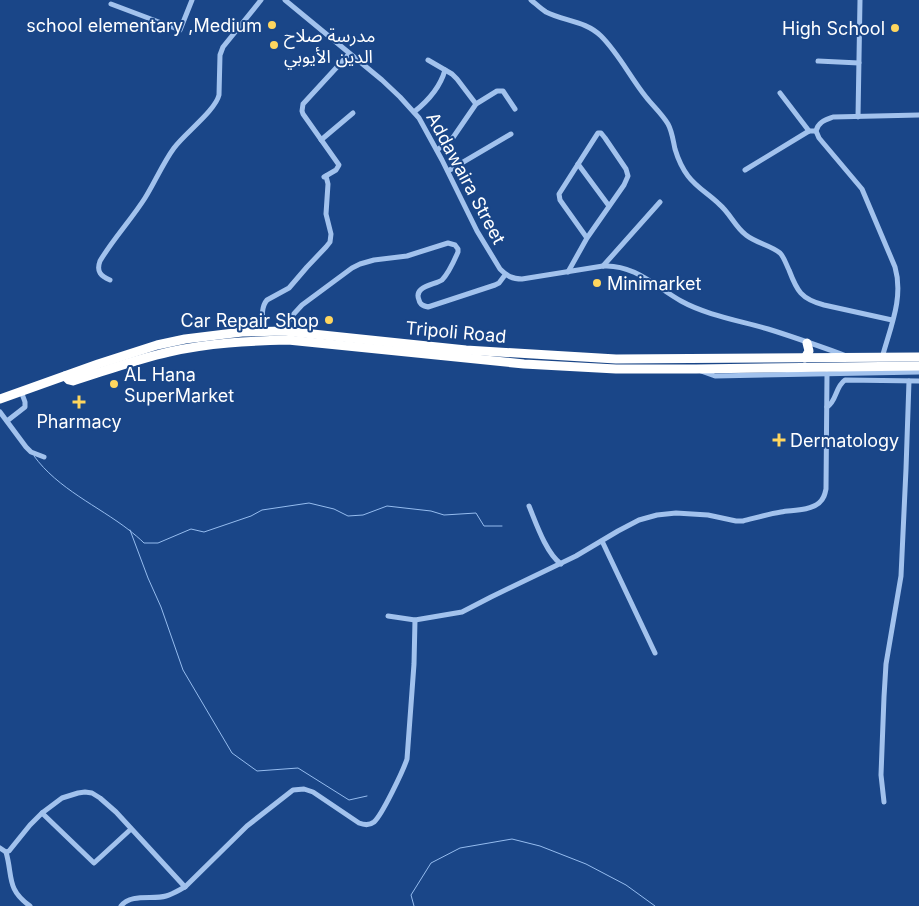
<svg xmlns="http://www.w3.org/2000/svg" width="919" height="906" font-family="Inter,'Noto Sans Arabic',sans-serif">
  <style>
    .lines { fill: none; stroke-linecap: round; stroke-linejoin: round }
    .stream { stroke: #95bcef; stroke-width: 1 }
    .street { stroke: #a2c2ed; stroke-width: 5 }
    .highway { stroke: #fff; stroke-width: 9 }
    .poi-dot { fill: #ffd65e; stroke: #1a4688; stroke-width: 2 }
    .labels { text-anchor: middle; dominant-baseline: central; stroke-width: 4; stroke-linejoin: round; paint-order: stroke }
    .poi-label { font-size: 18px; fill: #fff; stroke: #1a4688; text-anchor: start }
    .street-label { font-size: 18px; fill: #fff; stroke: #1a4688 }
  </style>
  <rect width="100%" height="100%" fill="#1a4688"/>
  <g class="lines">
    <g class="stream">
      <path d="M34 456C58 489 98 506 129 530 134 534 139 538 144 543H158L191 529 204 532 251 516 262 510 309 503 334 509 348 516 363 515 387 506 431 511 444 515 476 513 484 526H502"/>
      <polyline points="130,530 148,578 161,607 183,670 232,753 257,771 298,768 349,800 367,796"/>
      <polyline points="414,906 411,895 431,863 460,848 512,839 540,846 586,864 626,885 655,906"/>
    </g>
    <g class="street">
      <path d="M285 0 382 80 400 97 419 118 442 160 477 231 500 269C507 276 512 279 522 279L603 266C634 264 656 287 681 301 706 315 741 321 768 329 794 337 819 346 844 355"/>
      <path d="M531 0C536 4 541 9 546 12 564 21 586 21 601 36 619 54 630 77 646 97 653 106 662 114 668 124 672 131 673 140 675 149 678 159 682 168 688 176 697 188 709 194 719 204 730 213 735 227 746 235 756 243 770 245 780 253 784 257 786 264 789 270 797 291 801 299 824 305L892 320"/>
      <polyline points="111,4 180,30 192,0"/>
      <polyline points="428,60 452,74 457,79 476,104"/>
      <polyline points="818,61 859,63"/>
      <polyline points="780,93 809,131"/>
      <path d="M414 112C428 101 440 88 445 70"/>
      <polyline points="858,117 860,0"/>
      <polyline points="321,140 353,113"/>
      <polyline points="437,150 452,139 476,104 497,91 503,91 515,109"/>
      <polyline points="578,164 609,206"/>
      <polyline points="745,170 809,131 816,131"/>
      <polyline points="448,171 511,134"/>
      <polyline points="324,177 336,170 339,165 303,114 302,111 303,104 349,54"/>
      <polyline points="603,266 660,202"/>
      <polyline points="568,272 587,238 624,185 628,176 626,169 605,138 601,133 598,133 596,136 559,194 560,200 587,238"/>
      <path d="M110 280C101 276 96 272 100 261 113 239 131 220 145 198 155 182 163 163 174 148 185 133 215 111 219 95L220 55 223 47 261 0"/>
      <path d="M263 331C263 321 260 308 267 300L289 288 307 267 326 247 330 242 331 234 326 214 328 184 326 176"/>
      <path d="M284 331 291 317 302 305 352 268 360 264 374 260 407 256 448 243 455 245 458 249V252C454 261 449 273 442 280 435 285 413 286 419 300 420 305 424 306 428 307L495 285 499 283 505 275"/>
      <path d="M882 358C890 328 904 298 895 267L862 189 819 138 816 131C818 122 825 120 833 117L919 115"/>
      <polyline points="701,371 715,376 919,372"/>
      <path d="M827 407C837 401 835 387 845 380L919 381"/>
      <polyline points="0,412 26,447 31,452 44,457"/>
      <polyline points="7,421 25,407 25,402 21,391"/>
      <path d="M529 506C536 523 546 553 561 564"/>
      <polyline points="602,541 655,653"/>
      <path d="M388 616 415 620 462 612 491 597 576 556 618 531 639 520 657 515 676 513 708 515 736 521H743C755 518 768 514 781 512 793 510 809 511 819 503 824 499 825 494 826 489L827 374"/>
      <polyline points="884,802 881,775 884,697 886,664 901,576 906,469 909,381"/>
      <polyline points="42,813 94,863 131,829"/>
      <path d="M0 848 6 852 9 851 30 825 42 813 62 798 78 793 85 792 92 793 100 798 116 812 185 887 247 826 293 790 304 789 313 792 359 823C364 825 369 826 374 822 382 815 403 771 407 759L414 664 415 620"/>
      <path d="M6 852C13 876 6 889 30 906"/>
      <path d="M121 906C131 893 153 900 166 896 173 894 179 890 185 887"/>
    </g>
    <g class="highway">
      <polyline points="805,358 809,351 807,343"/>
      <path d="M65 376 69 380 73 381C105 371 137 359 169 352 209 343 248 341 288 340L524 364 616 369H696L919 366"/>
      <polyline points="0,399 98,364 157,345 185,339 242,332 284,331 466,350 616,359 919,357"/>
    </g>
  </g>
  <g class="poi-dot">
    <circle cx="272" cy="25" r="5"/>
    <circle cx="895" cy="28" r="5"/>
    <circle cx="274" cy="45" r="5"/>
    <circle cx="597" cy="283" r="5"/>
    <circle cx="329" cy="320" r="5"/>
    <circle cx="114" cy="384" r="5"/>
    <path d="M76.5 394.5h5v5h5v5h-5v5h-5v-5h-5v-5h5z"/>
    <path d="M776.5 432.5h5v5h5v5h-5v5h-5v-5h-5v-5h5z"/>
  </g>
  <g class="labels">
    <g class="poi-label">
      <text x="262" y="25" text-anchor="end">school elementary ,Medium</text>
      <text x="885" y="28" text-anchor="end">High School</text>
      <text x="284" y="35">مدرسة صلاح<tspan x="284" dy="21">الدين الأيوبي</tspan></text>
      <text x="607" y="283">Minimarket</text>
      <text x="319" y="320" text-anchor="end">Car Repair Shop</text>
      <text x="124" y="374">AL Hana<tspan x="124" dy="21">SuperMarket</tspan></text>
      <text x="79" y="421" text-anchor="middle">Pharmacy</text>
      <text x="790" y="440">Dermatology</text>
    </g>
    <g class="street-label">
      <text transform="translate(466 178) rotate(62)">Addawaira Street</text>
      <text transform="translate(456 332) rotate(5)">Tripoli Road</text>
    </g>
  </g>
</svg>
